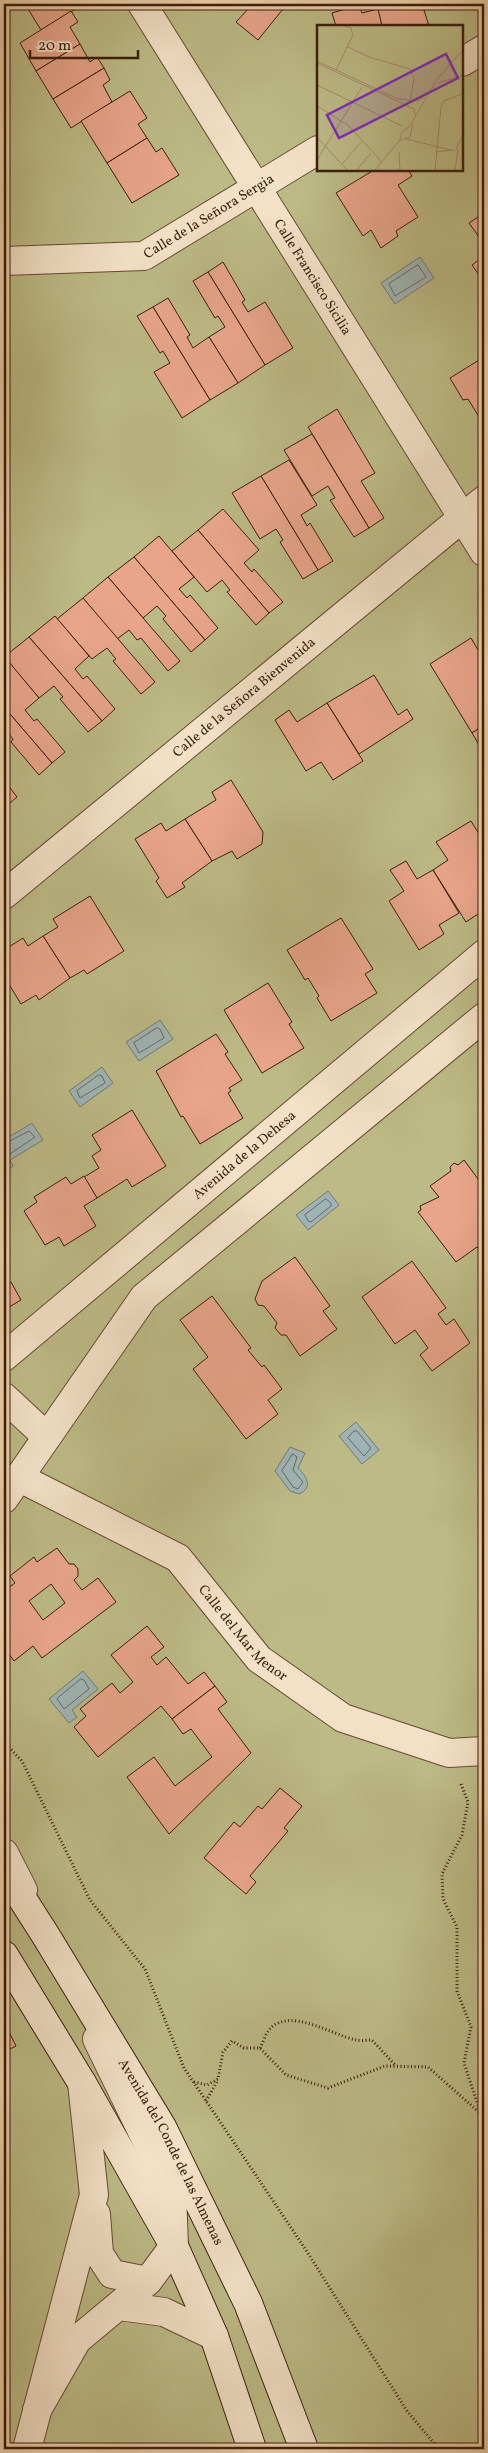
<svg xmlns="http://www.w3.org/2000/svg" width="488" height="2453" font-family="Vollkorn,serif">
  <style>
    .green { fill: #bcba85; stroke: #7c6c49; fill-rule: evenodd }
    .water { fill: #9eb4b4; stroke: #767871 }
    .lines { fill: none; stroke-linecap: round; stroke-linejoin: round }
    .shore { stroke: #6c6860; stroke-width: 1 }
    .building { fill: #e8a58a; stroke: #3b1d0d; fill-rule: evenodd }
    .minor-casing { stroke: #684a34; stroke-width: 30 }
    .tertiary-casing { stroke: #684a34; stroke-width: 30 }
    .secondary-casing { stroke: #3b1d0d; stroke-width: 30 }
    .path { stroke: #3b1d0d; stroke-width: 3; stroke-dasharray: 1 2.5; stroke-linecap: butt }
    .minor { stroke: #f3e1c7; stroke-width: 28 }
    .tertiary { stroke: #f3e1c7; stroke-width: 28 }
    .secondary { stroke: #f3e1c7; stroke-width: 28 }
    .labels { text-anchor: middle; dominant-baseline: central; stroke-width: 5; stroke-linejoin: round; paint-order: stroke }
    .street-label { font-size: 14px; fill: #3b1d0d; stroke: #f3e1c7 }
    .inset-road { fill: none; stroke: #a6896b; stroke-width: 1 }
    .view { fill: #7b2cbf; fill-opacity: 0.15; stroke: #7b2cbf; stroke-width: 2.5 }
    .inset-edge { fill: none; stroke: #3b1d0d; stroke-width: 2.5 }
  </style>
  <rect width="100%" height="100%" fill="#edd1a9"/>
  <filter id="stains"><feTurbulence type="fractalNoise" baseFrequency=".004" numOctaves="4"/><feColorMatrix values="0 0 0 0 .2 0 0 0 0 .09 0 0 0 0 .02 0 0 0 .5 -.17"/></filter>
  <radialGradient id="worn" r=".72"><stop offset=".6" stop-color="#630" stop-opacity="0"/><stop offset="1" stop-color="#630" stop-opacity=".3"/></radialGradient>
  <path class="green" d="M4 4H484V2449H4ZM318 26H462V170H318Z"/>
  <g class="water">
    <polygon points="420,257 434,278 395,304 381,283"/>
    <polygon points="160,1020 173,1039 139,1061 126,1042"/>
    <polygon points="102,1067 113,1083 80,1107 69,1091"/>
    <polygon points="32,1123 43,1140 10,1160 13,1166 6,1170 4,1167 4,1140"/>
    <polygon points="328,1191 339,1205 308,1230 296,1215"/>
    <polygon points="356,1422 379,1450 362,1464 339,1436"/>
    <path d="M290 1447 305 1453 298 1468C306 1476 314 1487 299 1494L290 1491 275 1471Z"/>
    <polygon points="83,1671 98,1689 72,1710 77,1717 69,1723 49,1699"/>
  </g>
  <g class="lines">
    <g class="shore">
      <polygon points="418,265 426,277 395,296 389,284"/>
      <polygon points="157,1028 160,1029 164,1038 139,1053 134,1043"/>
      <polygon points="99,1075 102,1076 105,1083 80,1098 77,1091"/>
      <polyline points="4,1144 29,1131 35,1137 7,1156 4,1165"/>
      <polygon points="326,1199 331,1203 331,1206 311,1222 308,1221 305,1215"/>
      <polygon points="354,1431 357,1431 371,1448 364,1456 348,1438"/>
      <polygon points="293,1454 297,1457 293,1470 303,1482 298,1489 293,1487 282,1471"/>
      <polygon points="81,1679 84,1680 89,1689 64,1709 57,1699"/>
    </g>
  </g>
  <g class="building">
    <polygon points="25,4 84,4 41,30"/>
    <polygon points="246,4 287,4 258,40 236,22 250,7"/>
    <polygon points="376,4 422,4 429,26 382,26"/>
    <polygon points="359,5 362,13 378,9 382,26 336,26 332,13"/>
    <polygon points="71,11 78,22 70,27 80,44 36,71 20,43"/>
    <polygon points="80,44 90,62 97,57 104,68 53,99 36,71"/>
    <polygon points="104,68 110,80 103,85 112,102 71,128 53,99"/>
    <polygon points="130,91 147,118 138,124 147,138 107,163 81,121"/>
    <polygon points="147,138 156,152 162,148 179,175 132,203 107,163"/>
    <polygon points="374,170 408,170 412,176 398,185 418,217 396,231 398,236 381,248 371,230 363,236 336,193"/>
    <polygon points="484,213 484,244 469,223"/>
    <polygon points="484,256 484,282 472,265"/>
    <polygon points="223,262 245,300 242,302 248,312 265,302 293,348 265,365 208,272"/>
    <polygon points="208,272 265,365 238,383 209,337 225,327 218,316 215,318 193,281"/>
    <polygon points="168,298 190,335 187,337 193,348 209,337 238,383 210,400 153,307"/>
    <polygon points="153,307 210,400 182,418 154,372 170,363 163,351 160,353 137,316"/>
    <polygon points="484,357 484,425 468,399 463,400 450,378"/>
    <polygon points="337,409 375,473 361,481 384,518 369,528 308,427"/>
    <polygon points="312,434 369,528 354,537 330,500 335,498 328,486 312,496 284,450"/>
    <polygon points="289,460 317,505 301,515 307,526 310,523 333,561 318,570 261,476"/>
    <polygon points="261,476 318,570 303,579 280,542 283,540 276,529 260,539 232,493"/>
    <polygon points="223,509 259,550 244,563 252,572 254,569 283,602 269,613 198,530"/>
    <polygon points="198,530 269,613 256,625 227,592 230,590 222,580 207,592 172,551"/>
    <polygon points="159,536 194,577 179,589 187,598 190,595 218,628 205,640 134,557"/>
    <polygon points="134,557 205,640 191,652 163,619 166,616 157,606 143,618 108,577"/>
    <polygon points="108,577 180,661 168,671 141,638 137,640 129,630 117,639 83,598"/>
    <polygon points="83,598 155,682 141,694 113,661 116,659 107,648 92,659 57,619"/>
    <polygon points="55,616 89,656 75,669 83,679 87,676 115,709 102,721 29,637"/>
    <polygon points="29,637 102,721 88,732 60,699 63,697 54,686 39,698 4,657"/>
    <polygon points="471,638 484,660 484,725 472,733 430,664"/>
    <polygon points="4,656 39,698 25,710 34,721 37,719 65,752 52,763 4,707"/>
    <polygon points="374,675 398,715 407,709 413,719 359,754 327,703"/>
    <polygon points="327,703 363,761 333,780 321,762 306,771 275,720 289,710 297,722"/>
    <polygon points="4,707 52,763 39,775 11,742 13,739 4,728"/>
    <polygon points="484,725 484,753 472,733"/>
    <polygon points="4,780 17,797 4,808"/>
    <polygon points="231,780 263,832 262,844 237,859 232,851 212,861 185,819 216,800 212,792"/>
    <polygon points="185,819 212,861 182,883 185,887 167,898 156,881 159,878 135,839 161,823 166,831"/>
    <polygon points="471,821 484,842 484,910 466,922 433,870 448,860 436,842"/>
    <polygon points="406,861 417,879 433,870 459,913 439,925 444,934 419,950 389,901 404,891 390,870"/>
    <polygon points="90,896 124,951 87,974 84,970 70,978 43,936 58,927 53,919"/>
    <polygon points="341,918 373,969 365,974 377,993 331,1021 317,998 319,996 308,978 305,980 287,950"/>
    <polygon points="43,936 70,978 39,1000 36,995 21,1004 4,976 4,950 23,938 28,946"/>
    <polygon points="268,983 292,1022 289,1024 304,1048 262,1073 224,1010"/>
    <polygon points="216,1034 228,1052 225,1054 242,1080 229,1088 231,1091 228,1093 243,1118 200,1144 183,1116 181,1117 156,1071"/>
    <polygon points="132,1110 166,1166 132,1187 127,1179 97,1198 84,1177 99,1168 92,1156 101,1150 92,1135"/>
    <polygon points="464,1160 484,1187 484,1251 482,1252 477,1247 456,1262 418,1212 421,1210 420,1206 439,1197 430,1186 451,1171 450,1167 454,1163 458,1165"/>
    <polygon points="84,1176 97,1198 84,1206 96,1226 64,1246 59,1237 45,1245 24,1211 37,1202 34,1197 66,1177 71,1184"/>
    <polygon points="295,1257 330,1306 323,1311 337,1329 300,1356 286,1335 281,1335 275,1328 277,1323 264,1306 258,1305 255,1299 262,1281"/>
    <polygon points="412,1261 446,1308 438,1314 446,1325 454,1319 470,1343 432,1371 420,1355 428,1348 415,1330 395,1344 362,1297"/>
    <polygon points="11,1282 21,1300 4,1310 4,1287"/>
    <polygon points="212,1296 251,1348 248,1350 262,1367 264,1365 282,1389 268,1400 278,1414 246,1439 193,1369 208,1357 180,1320"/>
    <path d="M57 1548 69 1564H74L78 1569V1576L74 1580 82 1590 98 1578 116 1602 42 1658 33 1646 14 1661 4 1647V1591L15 1583 10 1576 34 1557 37 1562ZM51 1584 65 1603 43 1620 29 1601Z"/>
    <polygon points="147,1626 164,1647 151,1657 157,1665 166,1657 188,1684 204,1672 215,1686 172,1719 161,1706 98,1757 74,1727 86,1716 80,1709 112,1683 120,1693 133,1682 111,1655"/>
    <polygon points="215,1686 227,1702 218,1709 251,1753 169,1834 127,1777 154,1757 175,1786 212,1757 191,1729 183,1734 172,1719"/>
    <polygon points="280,1788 302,1806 284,1828 288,1831 250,1876 256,1882 246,1894 204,1858 234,1822 240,1827 258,1806 262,1809"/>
    <polygon points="4,2022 16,2046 4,2052"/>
  </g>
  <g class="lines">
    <defs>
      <g id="minor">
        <path id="s1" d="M142 4 484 552"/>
        <polyline points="462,62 484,49"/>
        <path id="s2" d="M4 261 144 256 318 150"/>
        <path id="s3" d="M4 895 484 500"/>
        <polyline points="4,1397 46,1436"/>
        <path id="s4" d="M18 1477 178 1558 259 1659 343 1718 449 1753 484 1751"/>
        <polyline points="96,2214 99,2254 112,2274 148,2281"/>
        <polyline points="119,2306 164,2312 214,2336"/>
        <polyline points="37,2410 77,2340 148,2281 174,2246 172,2193 97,2039"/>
        <polyline points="27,2449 94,2195 82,2083"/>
      </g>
      <g id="tertiary">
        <path id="s5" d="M4 1357 484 954"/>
        <polyline points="4,1499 144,1297 484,1017"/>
        <polyline points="4,1853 23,1890"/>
      </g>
      <g id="secondary">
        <path id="s6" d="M4 1870 46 1936 162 2127 248 2303 304 2449"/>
        <polyline points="4,1955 82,2083 174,2246 214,2336 252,2449"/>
      </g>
    </defs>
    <use href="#minor" class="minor-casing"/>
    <use href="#tertiary" class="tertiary-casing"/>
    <use href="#secondary" class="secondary-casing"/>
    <g class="path">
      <polyline points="4,1742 22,1761 90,1900 145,1969 184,2068 306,2250 407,2411 439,2449"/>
      <polyline points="461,1784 468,1802 462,1835 442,1874 443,1899 457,1927 457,1991 471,2027 464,2063 481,2114 484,2117"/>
      <path d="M260 2048C263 2043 265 2035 269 2030 289 2006 332 2035 356 2040 361 2041 367 2040 372 2040L396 2066"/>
      <polyline points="194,2082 207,2085 218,2079 223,2052 232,2041 244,2048 260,2048 286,2075 328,2088 385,2066 428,2067 481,2114"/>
      <polyline points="206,2101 218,2080"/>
    </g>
    <use href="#minor" class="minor"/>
    <use href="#tertiary" class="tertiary"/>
    <use href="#secondary" class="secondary"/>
  </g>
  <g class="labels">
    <g class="street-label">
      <text stroke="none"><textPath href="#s2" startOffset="216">Calle de la Señora Sergia</textPath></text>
      <text stroke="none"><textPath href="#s1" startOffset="322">Calle Francisco Sicilia</textPath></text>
      <text stroke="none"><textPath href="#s3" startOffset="311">Calle de la Señora Bienvenida</textPath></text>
      <text stroke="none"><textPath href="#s5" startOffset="314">Avenida de la Dehesa</textPath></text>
      <text stroke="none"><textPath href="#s4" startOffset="279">Calle del Mar Menor</textPath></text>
      <text stroke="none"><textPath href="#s6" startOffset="328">Avenida del Conde de las Almenas</textPath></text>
    </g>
  </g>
  <g transform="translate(317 25)">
    <rect width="146" height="146" fill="#edd1a9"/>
    <path d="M0 0H146V146H0Z" fill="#bcba85"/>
    <path class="inset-road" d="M31 22 52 32 93 44 97 54 93 76M0 36 81 74 101 76 108 72M0 38 97 84 98 90M19 45 36 10 34 3 25 0M121 58 147 50M0 60 85 101M0 81 31 100 65 137M0 112 31 146M89 114 138 126M83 115 93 112 96 98M139 124 147 108M82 127 83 145M118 127 135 125M0 135 45 62M25 139 44 117M39 146 54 128M57 146 83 115 85 107 92 102 121 53 147 24M69 146H92M118 146 124 82 127 76 147 68M138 146 141 124 140 128"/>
    <path class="view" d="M129 29 141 53 22 113 10 90Z"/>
    <rect width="146" height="146" class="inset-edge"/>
  </g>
  <rect width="488" height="2453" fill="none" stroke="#edd1a9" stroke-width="20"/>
  <rect x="5" y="5" width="478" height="2443" fill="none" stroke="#3b1d0d" stroke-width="2.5"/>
  <rect x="10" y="10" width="468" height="2433" fill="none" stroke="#3b1d0d"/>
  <path d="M30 50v8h108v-8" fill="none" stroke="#3b1d0d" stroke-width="2.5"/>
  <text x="38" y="50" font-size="15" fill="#3b1d0d" stroke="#f3e1c7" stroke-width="4" paint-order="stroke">20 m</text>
  <rect width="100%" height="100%" filter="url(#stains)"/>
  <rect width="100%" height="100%" fill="url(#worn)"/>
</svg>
